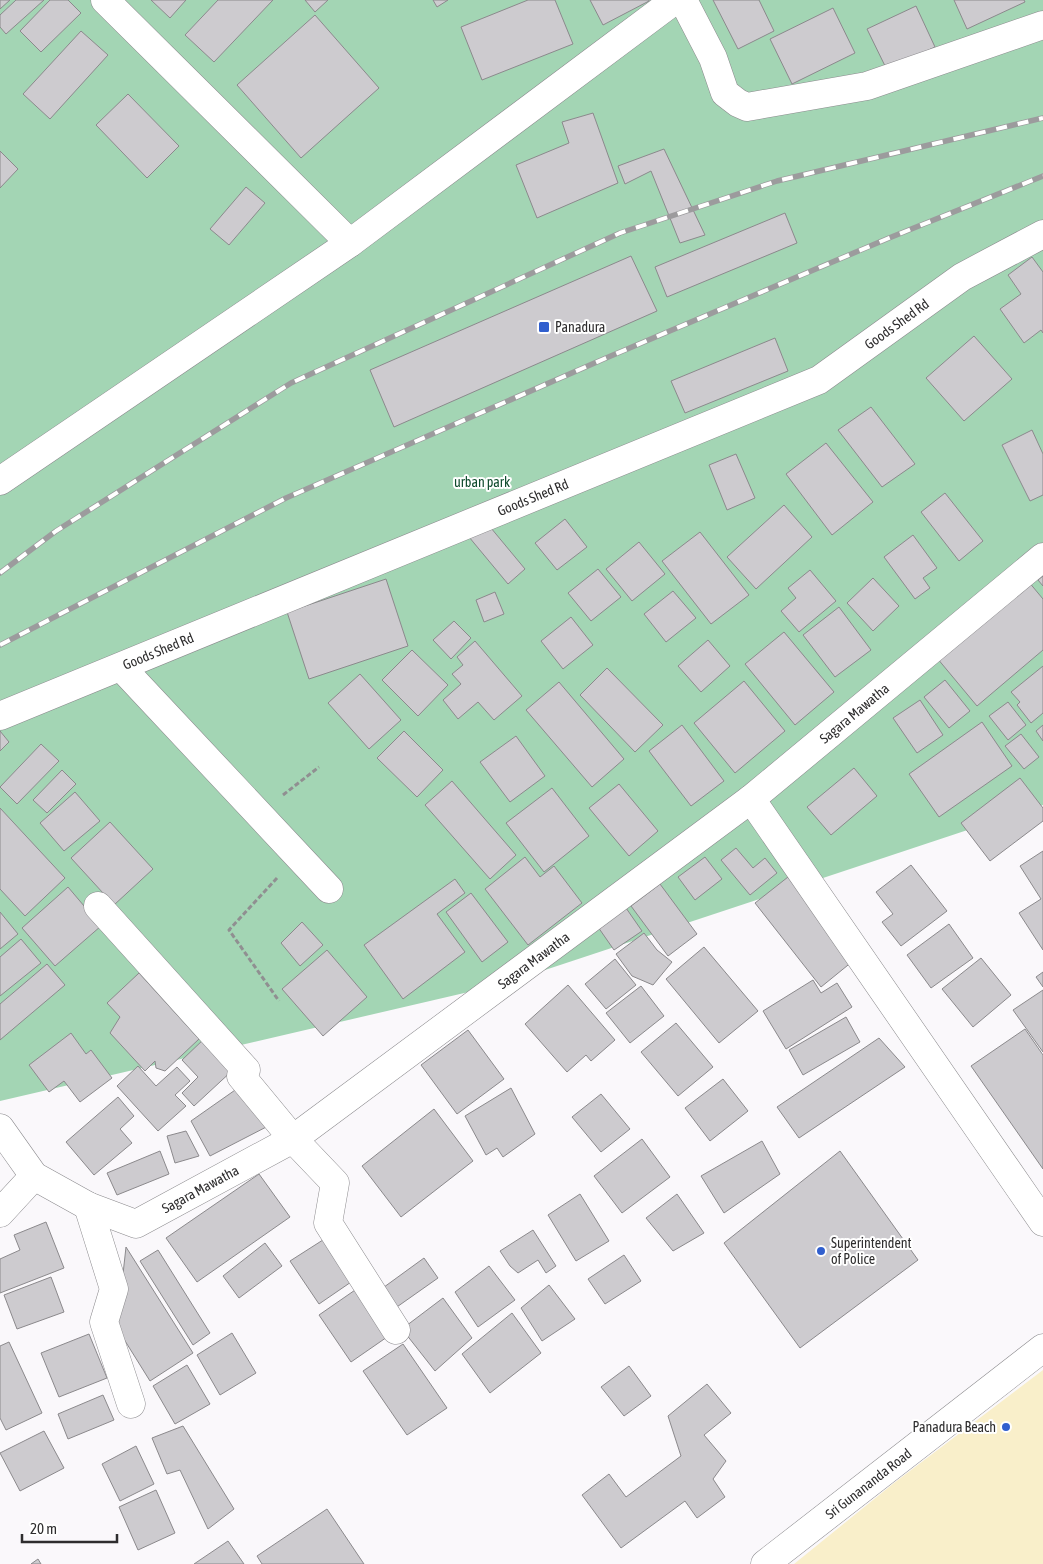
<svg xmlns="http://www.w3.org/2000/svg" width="1043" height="1564" font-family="'Asap Condensed',sans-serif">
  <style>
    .green { fill: #a3d5b4 }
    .sand { fill: #f9efca }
    .building { fill: #cdcbcf; stroke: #8b898c }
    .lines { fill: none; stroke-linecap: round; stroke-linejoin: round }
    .minor-casing { stroke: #8b8a8d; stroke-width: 29 }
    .path { stroke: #908f91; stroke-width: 3; stroke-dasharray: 5 2.5; stroke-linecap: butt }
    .minor { stroke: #fff; stroke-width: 28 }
    .rail-casing { stroke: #9c9b9d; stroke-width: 5.5 }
    .rail { stroke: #fff; stroke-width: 4; stroke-dasharray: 11; stroke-linecap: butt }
    .poi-dot { fill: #315fce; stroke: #fff; stroke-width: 2 }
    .labels { text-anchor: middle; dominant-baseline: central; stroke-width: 4; stroke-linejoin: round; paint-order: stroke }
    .street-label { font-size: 14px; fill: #2e2d2e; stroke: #fff }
    .poi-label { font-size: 14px; fill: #2e2d2e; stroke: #fff; text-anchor: start }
    .park-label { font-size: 14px; fill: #0f4b2d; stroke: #fff }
  </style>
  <rect width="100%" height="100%" fill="#faf8fb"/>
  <polygon class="green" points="0,0 1043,0 1043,805 503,984 0,1101"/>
  <polygon class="sand" points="1043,1370 1043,1564 794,1564 894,1483"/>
  <g class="building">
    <polygon points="0,0 10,0 0,9"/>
    <polygon points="16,0 44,0 6,34 0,27 0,15"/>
    <polygon points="50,0 68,0 81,13 41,52 20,31"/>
    <polygon points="151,0 186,0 170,18"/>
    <polygon points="218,0 273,0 214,62 185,35"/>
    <polygon points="305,0 328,0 315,12"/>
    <polygon points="433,0 448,0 437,7"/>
    <polygon points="528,0 555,0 573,44 482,80 461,27"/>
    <polygon points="590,0 649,0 649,1 603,25"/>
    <polygon points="713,0 759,0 774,31 738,49"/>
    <polygon points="954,0 1024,0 1025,2 967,29"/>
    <polygon points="916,6 935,47 887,70 867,29"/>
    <polygon points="833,8 855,53 792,84 770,39"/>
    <polygon points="315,15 379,88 301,158 237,85"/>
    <polygon points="81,31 108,55 50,119 23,94"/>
    <polygon points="128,94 179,146 147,178 96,125"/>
    <polygon points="593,113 618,183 537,218 516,165 569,143 562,122"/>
    <polygon points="664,149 705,235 680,243 651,171 625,184 618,166"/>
    <polygon points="0,151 18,169 0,188"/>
    <polygon points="246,187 265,203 229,245 210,229"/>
    <polygon points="785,213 797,243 667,297 655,267"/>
    <polygon points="631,256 657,311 394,427 370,370"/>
    <polygon points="1032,257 1043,272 1043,333 1041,330 1024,343 1000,309 1021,294 1008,275"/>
    <polygon points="974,336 1012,379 964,421 926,378"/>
    <polygon points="775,338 788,371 685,413 671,381"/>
    <polygon points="871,407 915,464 882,487 838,430"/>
    <polygon points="1032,430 1043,454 1043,495 1030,501 1002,445"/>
    <polygon points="826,443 873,502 832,535 786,474"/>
    <polygon points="736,454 755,498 727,510 709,465"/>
    <polygon points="945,493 983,541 959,561 921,512"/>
    <polygon points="784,505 812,537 756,589 727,557"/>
    <polygon points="565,519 587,547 557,570 535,543"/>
    <polygon points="486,522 525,569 508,584 469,537"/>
    <polygon points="700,532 749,595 711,624 662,561"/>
    <polygon points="913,535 937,568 923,578 930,588 915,599 884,557"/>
    <polygon points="639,542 665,574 632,601 606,569"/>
    <polygon points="598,569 621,597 591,621 568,593"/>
    <polygon points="810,570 836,601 799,632 781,611 796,598 788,588"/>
    <polygon points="1043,576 1043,586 1038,580"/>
    <polygon points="873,578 899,606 873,631 847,603"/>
    <polygon points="386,579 408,646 309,679 287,612"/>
    <polygon points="1028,581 1043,599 1043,650 977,706 937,658"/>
    <polygon points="673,591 696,618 666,642 644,614"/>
    <polygon points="495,592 504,614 484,622 476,600"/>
    <polygon points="839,607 871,650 835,677 803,635"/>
    <polygon points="571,617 593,645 563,669 541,641"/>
    <polygon points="454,621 471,638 451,659 433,640"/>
    <polygon points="784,632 834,692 795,725 745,664"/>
    <polygon points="708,640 730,666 701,692 678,666"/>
    <polygon points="475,641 522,696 494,720 478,702 458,719 443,700 461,684 452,674 463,665 457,657"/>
    <polygon points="412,650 448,685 418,716 382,680"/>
    <polygon points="1043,666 1043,713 1031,723 1017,705 1020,702 1011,692"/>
    <polygon points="607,668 663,725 635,752 580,695"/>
    <polygon points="360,674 401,720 369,749 328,703"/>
    <polygon points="945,680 970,711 949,728 924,697"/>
    <polygon points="744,681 785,731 735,773 694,723"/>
    <polygon points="559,682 624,759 592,787 526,710"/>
    <polygon points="920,700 943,735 917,753 893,718"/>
    <polygon points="1008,702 1026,725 1008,740 989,716"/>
    <polygon points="982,722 1012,766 939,817 909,774"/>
    <polygon points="682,725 724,781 691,806 649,751"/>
    <polygon points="1043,725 1043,741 1036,731"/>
    <polygon points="0,731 9,742 0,751"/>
    <polygon points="404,731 443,770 417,797 377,758"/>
    <polygon points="1021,734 1039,757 1024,769 1005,746"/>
    <polygon points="516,736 545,776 510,802 480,762"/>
    <polygon points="41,744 59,761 17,804 0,787"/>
    <polygon points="854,768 877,796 831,835 807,807"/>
    <polygon points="62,770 76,784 47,813 33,800"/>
    <polygon points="1020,778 1043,808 1043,821 990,861 961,823"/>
    <polygon points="452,781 516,855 490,879 425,805"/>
    <polygon points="619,784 658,831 629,856 589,808"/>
    <polygon points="552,788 589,836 544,872 506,823"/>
    <polygon points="75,792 100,821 64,851 40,823"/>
    <polygon points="0,808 65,878 25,916 0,889"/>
    <polygon points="110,822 153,869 114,905 71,858"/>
    <polygon points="736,848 753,868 765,858 777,873 750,895 721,860"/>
    <polygon points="1043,851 1043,950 1019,913 1041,899 1020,866"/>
    <polygon points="525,857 540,877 554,866 582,903 528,945 485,889"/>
    <polygon points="705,857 722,879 695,900 678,877"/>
    <polygon points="911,865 947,911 901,946 882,922 893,914 876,892"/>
    <polygon points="788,877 853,961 821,987 755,903"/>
    <polygon points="455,879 465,893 437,914 465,952 403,999 364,945"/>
    <polygon points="660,884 697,934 668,956 631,906"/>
    <polygon points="68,887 101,926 55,966 22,928"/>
    <polygon points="471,893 508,942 482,962 446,912"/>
    <polygon points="626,908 642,931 614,950 598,927"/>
    <polygon points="0,912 18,934 0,949"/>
    <polygon points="302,922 323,945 300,966 281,943"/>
    <polygon points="949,924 973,958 931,988 907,955"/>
    <polygon points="644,933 657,950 672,962 653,985 632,976 616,954"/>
    <polygon points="21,939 41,963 0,996 0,957"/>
    <polygon points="704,947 758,1011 719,1043 666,979"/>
    <polygon points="327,950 367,997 323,1036 282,989"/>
    <polygon points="981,958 1011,995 973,1027 942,989"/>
    <polygon points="615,959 636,985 606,1009 585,984"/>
    <polygon points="47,964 65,985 0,1040 0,1004"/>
    <polygon points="1043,972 1043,987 1036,977"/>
    <polygon points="139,973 199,1039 165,1071 156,1068 155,1061 145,1071 110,1033 120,1017 107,1003"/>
    <polygon points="813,980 821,993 837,983 852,1007 786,1049 763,1011"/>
    <polygon points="568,985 615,1040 591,1061 586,1055 567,1072 525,1024"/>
    <polygon points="641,986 664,1016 630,1043 606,1013"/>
    <polygon points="1043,990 1043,1052 1013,1010"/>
    <polygon points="846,1017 860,1042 803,1075 789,1050"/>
    <polygon points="676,1023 713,1067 678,1096 641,1052"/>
    <polygon points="1025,1029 1043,1055 1043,1169 971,1066"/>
    <polygon points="468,1030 504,1079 457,1114 421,1065"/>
    <polygon points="71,1033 86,1054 91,1050 112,1078 80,1102 64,1081 49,1092 29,1065"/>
    <polygon points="205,1038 234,1069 194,1106 182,1093 198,1077 182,1060"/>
    <polygon points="879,1038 905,1067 799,1138 777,1107"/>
    <polygon points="138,1066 156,1086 177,1067 190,1081 175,1095 186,1106 158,1131 117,1086"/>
    <polygon points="723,1079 748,1111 710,1141 685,1108"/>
    <polygon points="238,1088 274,1123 210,1156 191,1121"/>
    <polygon points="511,1088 535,1134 503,1157 497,1148 486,1155 465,1116"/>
    <polygon points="601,1094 630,1129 601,1152 572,1117"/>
    <polygon points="118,1097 134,1116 120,1129 132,1143 94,1175 66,1142"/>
    <polygon points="434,1109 473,1161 401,1217 362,1166"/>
    <polygon points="186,1131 199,1156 175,1163 167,1136"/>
    <polygon points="642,1139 670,1177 622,1213 594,1176"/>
    <polygon points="762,1141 780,1174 724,1213 701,1176"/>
    <polygon points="160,1151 169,1174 117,1195 107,1173"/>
    <polygon points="840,1151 918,1260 800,1348 724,1243"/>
    <polygon points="259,1174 290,1217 197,1282 166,1238"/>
    <polygon points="580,1194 609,1241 576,1261 548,1215"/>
    <polygon points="677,1194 704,1233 673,1251 646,1218"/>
    <polygon points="46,1222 64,1268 0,1293 0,1259 20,1250 14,1235"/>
    <polygon points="533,1230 556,1266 546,1273 538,1260 518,1273 510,1266 500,1251"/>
    <polygon points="326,1238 354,1280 319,1304 290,1261"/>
    <polygon points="265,1243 282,1266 239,1298 223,1276"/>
    <polygon points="126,1247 193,1353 150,1381 117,1328"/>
    <polygon points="158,1250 210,1333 193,1345 140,1261"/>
    <polygon points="624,1255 641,1281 605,1304 588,1279"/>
    <polygon points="424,1258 438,1278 394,1309 380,1290"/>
    <polygon points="489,1266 515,1300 478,1327 455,1292"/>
    <polygon points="51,1277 64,1312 17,1329 4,1295"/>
    <polygon points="549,1285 575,1319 542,1341 521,1308"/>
    <polygon points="358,1288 390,1335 351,1362 319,1315"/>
    <polygon points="443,1298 472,1338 435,1371 402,1329"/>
    <polygon points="512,1313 541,1353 490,1393 462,1354"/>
    <polygon points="232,1333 256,1373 220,1395 197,1355"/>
    <polygon points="89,1334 107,1378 59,1397 41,1353"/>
    <polygon points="9,1342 42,1413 6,1430 0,1418 0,1346"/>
    <polygon points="403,1344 447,1408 407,1435 363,1371"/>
    <polygon points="187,1365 210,1404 175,1424 153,1386"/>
    <polygon points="629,1366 651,1396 624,1416 601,1387"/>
    <polygon points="707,1384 731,1413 704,1435 726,1461 713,1479 725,1497 697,1518 685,1501 621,1548 582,1495 609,1474 626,1497 681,1456 668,1416"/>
    <polygon points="103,1395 114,1420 68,1439 58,1414"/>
    <polygon points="183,1426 234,1509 208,1529 180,1470 167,1474 152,1438"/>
    <polygon points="44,1431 64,1468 20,1491 0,1453"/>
    <polygon points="136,1446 154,1484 120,1501 102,1464"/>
    <polygon points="156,1490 175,1533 138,1550 119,1507"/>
    <polygon points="327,1509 364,1564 262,1564 257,1556"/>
    <polygon points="228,1541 244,1564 194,1564"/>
    <polygon points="38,1559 41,1564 31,1564"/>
  </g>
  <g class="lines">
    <defs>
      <g id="minor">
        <polyline points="105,0 350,243"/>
        <polyline points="683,0 713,58 725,93 738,103 747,107 867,86 1043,25"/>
        <polyline points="0,481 350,243 675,0"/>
        <polyline points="121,667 329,889"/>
        <path id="s1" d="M0 716 819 380 962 277 1043 234"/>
        <polyline points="751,799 1043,1222"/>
        <polyline points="98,906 246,1070 241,1076 293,1139 335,1183 328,1223 396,1330"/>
        <path id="s2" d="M0 1128 34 1176 88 1206 136 1224 293 1139 751 799 1043 557"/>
        <polyline points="88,1206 114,1289 104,1322 131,1404"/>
        <polyline points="0,1213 34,1176"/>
        <path id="s3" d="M765 1564 1043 1348"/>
      </g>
    </defs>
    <use href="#minor" class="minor-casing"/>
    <g class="path">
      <polyline points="283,795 319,767"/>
      <polyline points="277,878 229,930 279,1001"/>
    </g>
    <use href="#minor" class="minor"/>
    <defs>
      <g id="rail">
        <polyline points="0,573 56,531 291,383 620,233 777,181 1043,118"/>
        <polyline points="0,645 286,498 606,358 889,238 1043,176"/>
      </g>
    </defs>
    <use href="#rail" class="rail-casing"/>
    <use href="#rail" class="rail"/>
  </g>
  <g class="poi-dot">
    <rect x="538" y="321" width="12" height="12" rx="2.5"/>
    <circle cx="821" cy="1251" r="5"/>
    <circle cx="1006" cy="1427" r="5"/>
  </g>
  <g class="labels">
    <g class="street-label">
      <text stroke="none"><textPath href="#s1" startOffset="981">Goods Shed Rd</textPath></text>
      <text stroke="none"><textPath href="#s1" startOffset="576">Goods Shed Rd</textPath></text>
      <text stroke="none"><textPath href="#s1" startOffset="171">Goods Shed Rd</textPath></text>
      <text stroke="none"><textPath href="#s2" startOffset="1055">Sagara Mawatha</textPath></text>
      <text stroke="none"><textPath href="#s2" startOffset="650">Sagara Mawatha</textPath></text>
      <text stroke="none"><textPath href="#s2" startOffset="245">Sagara Mawatha</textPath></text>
      <text stroke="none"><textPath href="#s3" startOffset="131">Sri Gunananda Road</textPath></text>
    </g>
    <g class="poi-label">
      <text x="555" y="327">Panadura</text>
      <text x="831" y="1243">Superintendent<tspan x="831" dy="16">of Police</tspan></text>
      <text x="996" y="1427" text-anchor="end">Panadura Beach</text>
    </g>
    <g class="park-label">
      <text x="482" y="482">urban park</text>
    </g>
  </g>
  <path d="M22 1534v8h95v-8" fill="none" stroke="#2e2d2e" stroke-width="2.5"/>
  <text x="30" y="1534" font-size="15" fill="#2e2d2e" stroke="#ffffff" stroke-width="4" paint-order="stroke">20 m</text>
</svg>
